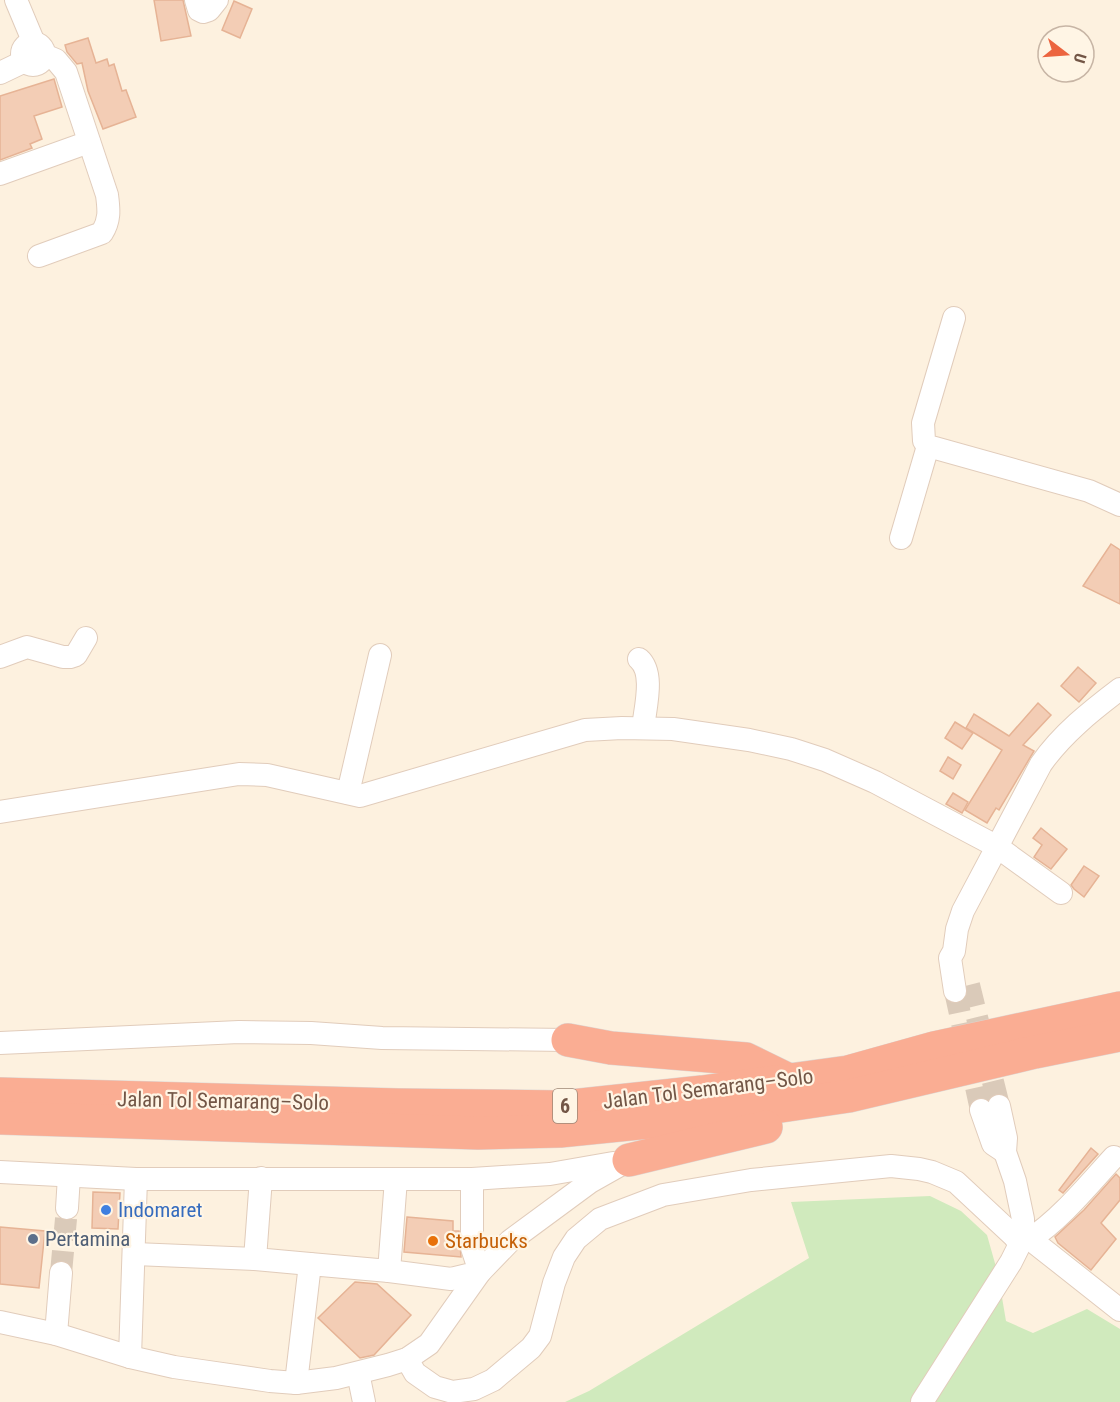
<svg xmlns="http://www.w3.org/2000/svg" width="1120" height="1402" font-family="'Roboto Condensed',sans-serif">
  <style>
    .green { fill: #d0eabd }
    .building { fill: #f3cdb5; stroke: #e6b395; stroke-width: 1.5 }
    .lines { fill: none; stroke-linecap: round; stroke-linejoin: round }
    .minor-tunnel { stroke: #dacab9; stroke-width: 22; stroke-dasharray: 22 11; stroke-linecap: butt }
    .minor-casing { stroke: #e1ccbb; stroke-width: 24 }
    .highway-casing { stroke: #ddd6d3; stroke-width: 34 }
    .minor { stroke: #fff; stroke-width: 22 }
    .highway { stroke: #faad93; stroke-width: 33 }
    .shop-dot { fill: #3f7fe0; stroke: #fff5e5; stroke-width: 2 }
    .service-dot { fill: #5c6f8a; stroke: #fff5e5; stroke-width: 2 }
    .food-dot { fill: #e8710a; stroke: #fff5e5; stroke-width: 2 }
    .labels { text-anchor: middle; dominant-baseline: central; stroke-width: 4.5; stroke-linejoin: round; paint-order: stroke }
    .shield { fill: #fff5e5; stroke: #9d8676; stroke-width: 1.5 }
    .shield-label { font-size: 20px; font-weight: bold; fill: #735646 }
    .street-label { font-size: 21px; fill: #735646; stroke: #fff5e5 }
    .shop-label { font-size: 21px; fill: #366cbe; stroke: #fff5e5; text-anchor: start }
    .service-label { font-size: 21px; fill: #4e5e75; stroke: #fff5e5; text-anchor: start }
    .food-label { font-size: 21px; fill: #c56008; stroke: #fff5e5; text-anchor: start }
  </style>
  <rect width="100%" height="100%" fill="#fdf1df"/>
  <polygon class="green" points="930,1196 961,1211 987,1235 998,1274 1006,1321 1033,1333 1087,1309 1120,1329 1120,1402 565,1402 589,1391 809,1258 791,1202"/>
  <g class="building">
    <polygon points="154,0 183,0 191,36 161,41"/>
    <polygon points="234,1 252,9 240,38 222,30"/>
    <polygon points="88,38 96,63 107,59 109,66 114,64 122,91 126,90 136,117 103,129 88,91 82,63 77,64 67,52 65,45"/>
    <polygon points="54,79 62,107 34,116 42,139 30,144 32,148 0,160 0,96"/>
    <polygon points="1111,544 1120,550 1120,604 1083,586"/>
    <polygon points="1078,667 1096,683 1079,702 1061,686"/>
    <polygon points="1038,703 1051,715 1023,745 1034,751 999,810 996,808 987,823 965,810 1002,750 966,728 974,714 1009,736"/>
    <polygon points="955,722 973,733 962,749 945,738"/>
    <polygon points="948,757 961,765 953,779 940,771"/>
    <polygon points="953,793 968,802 962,813 946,804"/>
    <polygon points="1041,828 1067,849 1051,869 1034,857 1042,845 1033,838"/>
    <polygon points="1084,866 1099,876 1084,897 1074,889 1071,885"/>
    <polygon points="1091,1148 1098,1154 1063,1193 1059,1190"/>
    <polygon points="1116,1174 1120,1178 1120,1200 1101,1223 1116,1239 1091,1270 1058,1243 1055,1237 1084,1210"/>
    <polygon points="93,1192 120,1193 118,1229 92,1228"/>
    <polygon points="407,1217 453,1221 453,1231 459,1231 461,1257 404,1252"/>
    <polygon points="0,1227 45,1231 39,1288 0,1284"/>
    <polygon points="355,1282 377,1284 411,1315 374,1355 360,1358 318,1318"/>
  </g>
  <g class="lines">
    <g class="minor-tunnel">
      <polyline points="969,985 999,1106"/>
      <polyline points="955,991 981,1110"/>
      <polyline points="61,1273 67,1208"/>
    </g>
    <defs>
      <g id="minor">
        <polyline points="16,0 34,43"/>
        <polyline points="196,0 199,10 203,12 209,10 217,0"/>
        <circle cx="33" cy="54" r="11"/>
        <polyline points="0,73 25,61"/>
        <polyline points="0,174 89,142"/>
        <path d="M39 256 102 233C110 220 109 210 107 195L66 72 56 60 44 55"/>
        <polyline points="954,318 923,423 924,441 928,446 1089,491 1120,505"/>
        <polyline points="901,538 928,446"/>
        <polyline points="0,657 27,647 63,657 70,657 76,655 86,638"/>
        <path d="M639 659C655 673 645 708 643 728"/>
        <polyline points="348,793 380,655"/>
        <polyline points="0,812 239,774 267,775 360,796 585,730 622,728 673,729 749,740 791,749 825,760 875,782 996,846 1061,893"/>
        <path d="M955 991 950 958 954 951 957 929 963 911 1041 764C1062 734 1091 711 1120 689"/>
        <polyline points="0,1043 239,1032 311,1033 382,1038 568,1040"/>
        <polyline points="981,1110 993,1144 1005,1152"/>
        <polyline points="0,1172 136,1179 472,1179 550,1174 613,1163"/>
        <polyline points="261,1178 255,1259 310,1264"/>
        <polyline points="67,1208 69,1176"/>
        <path d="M1030 1239C1061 1219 1089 1184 1114 1157"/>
        <polyline points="135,1254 255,1259"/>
        <polyline points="389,1271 451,1279 480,1272 472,1248 472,1179"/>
        <polyline points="0,1322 56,1334 130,1357 174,1367 270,1381 296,1383 336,1378 388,1365 407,1359 429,1344 480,1272 510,1241 590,1182 629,1160"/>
        <polyline points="56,1334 61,1273"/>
        <polyline points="130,1357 136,1179"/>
        <polyline points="407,1359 415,1373 435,1387 453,1392 474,1389 493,1380 531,1348 540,1336 554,1283 564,1257 576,1239 600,1219 663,1195 751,1180 891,1166 919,1169 932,1172 956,1182 1016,1238 1030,1239 1120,1310"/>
        <polyline points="358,1373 364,1402"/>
        <polyline points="296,1383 310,1264 389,1271 396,1179"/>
        <polyline points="922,1402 1011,1262 1019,1246 1016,1238 1023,1228 1023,1219 1015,1181 1005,1152 1006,1138 999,1106"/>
      </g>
      <g id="highway">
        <polyline points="568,1040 611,1048 746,1059 789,1080"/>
        <polyline points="0,1094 398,1105 562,1107 702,1092 848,1072 934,1048 1120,1008"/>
        <polyline points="0,1118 478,1133 560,1131 719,1115 849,1096 1035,1052 1120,1035"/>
        <polyline points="629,1160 766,1127"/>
      </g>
    </defs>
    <use href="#minor" class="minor-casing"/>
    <use href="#highway" class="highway-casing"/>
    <use href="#minor" class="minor"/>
    <use href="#highway" class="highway"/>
  </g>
  <circle class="shop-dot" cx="106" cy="1210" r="6"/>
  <circle class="service-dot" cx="33" cy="1239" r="6"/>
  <circle class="food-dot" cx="433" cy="1241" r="6"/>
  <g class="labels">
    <rect class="shield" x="553" y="1089" width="24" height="34" rx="4.5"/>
    <g class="shield-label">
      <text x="565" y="1106">6</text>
    </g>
    <g class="street-label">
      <text transform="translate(708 1089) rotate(-7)">Jalan Tol Semarang–Solo</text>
      <text transform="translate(223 1101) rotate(1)">Jalan Tol Semarang–Solo</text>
    </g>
    <g class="shop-label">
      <text x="118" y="1210">Indomaret</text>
    </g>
    <g class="service-label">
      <text x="45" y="1239">Pertamina</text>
    </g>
    <g class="food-label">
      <text x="445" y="1241">Starbucks</text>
    </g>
  </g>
  <g transform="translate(1066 54) rotate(107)"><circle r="28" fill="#fff5e5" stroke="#c7b5a5" stroke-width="1.5"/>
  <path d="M0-4.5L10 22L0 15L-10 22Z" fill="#ec643f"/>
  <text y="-9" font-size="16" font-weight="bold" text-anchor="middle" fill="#735646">U</text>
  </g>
</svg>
